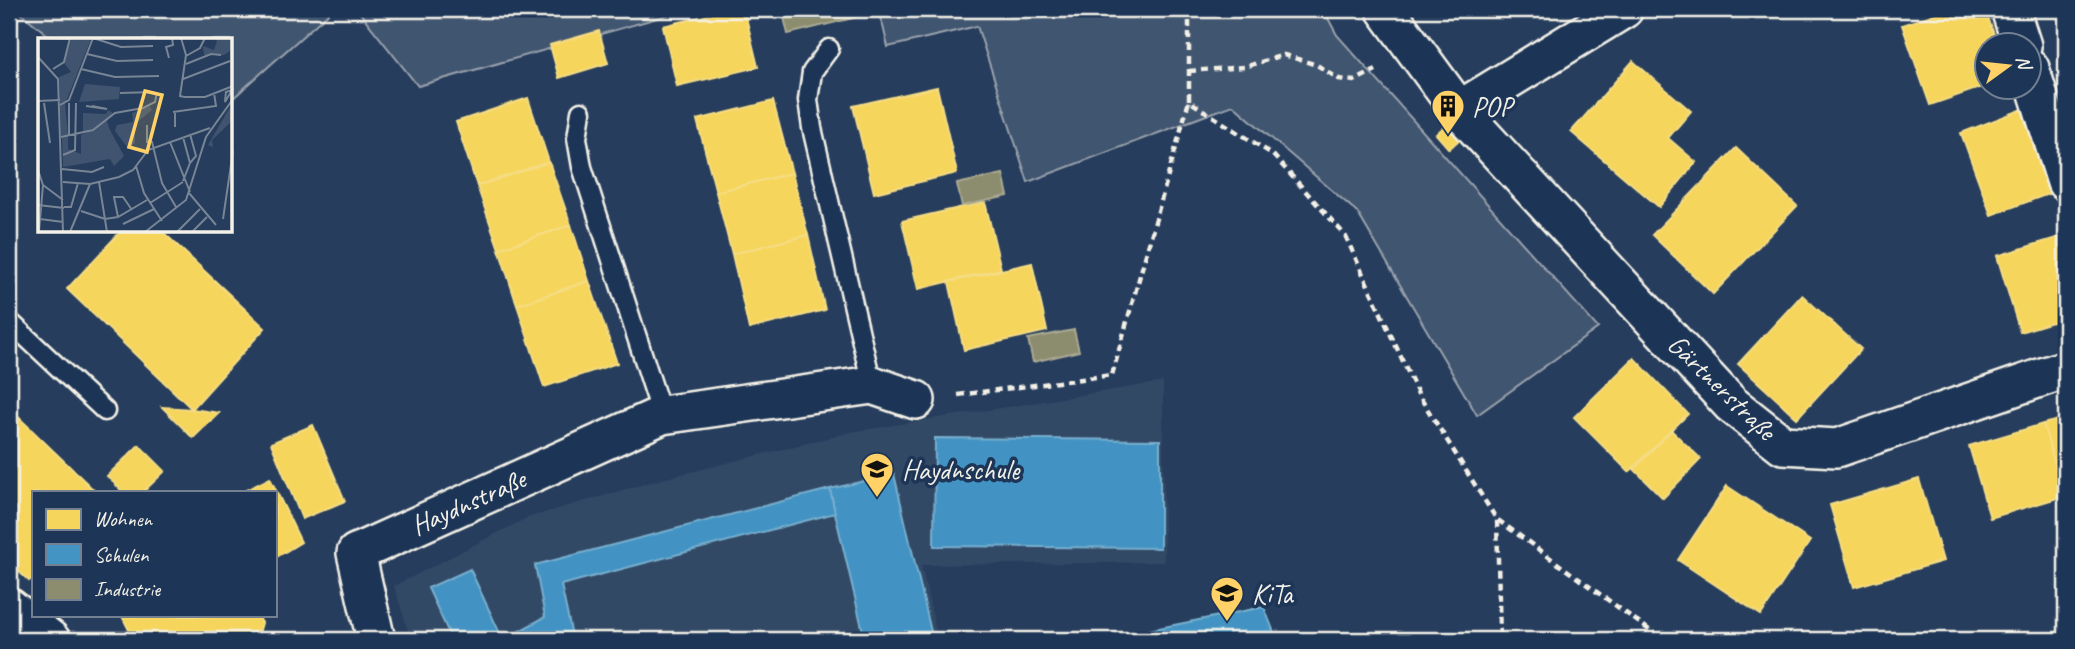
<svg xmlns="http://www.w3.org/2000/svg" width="2075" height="649" font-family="Caveat,sans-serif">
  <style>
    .built { fill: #334966 }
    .green { fill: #40546f; stroke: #9aa2ac; stroke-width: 2 }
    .homes { fill: #f6d55c; stroke: #f5dd86; stroke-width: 2 }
    .schools { fill: #4393c3; stroke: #78afce; stroke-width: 2 }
    .industry { fill: #8c8c6e; stroke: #abaa93; stroke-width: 2 }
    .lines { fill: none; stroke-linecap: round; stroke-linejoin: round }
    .service-casing { stroke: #f4f1e8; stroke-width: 23 }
    .minor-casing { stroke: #f4f1e8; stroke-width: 42 }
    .path { stroke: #f4f1e8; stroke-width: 4.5; stroke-dasharray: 7 5; stroke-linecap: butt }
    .service { stroke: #1d3557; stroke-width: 18 }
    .minor { stroke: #1d3557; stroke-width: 37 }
    .labels { text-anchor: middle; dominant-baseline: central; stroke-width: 7; stroke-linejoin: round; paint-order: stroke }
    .poi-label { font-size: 28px; fill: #f4f1e8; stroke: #1d3557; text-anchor: start }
    .street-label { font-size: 28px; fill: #f4f1e8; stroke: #1d3557 }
    .inset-road { fill: none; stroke: #788595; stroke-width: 2 }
    .view { fill: #ffd166; fill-opacity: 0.15; stroke: #ffd166; stroke-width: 3.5 }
    .inset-edge { fill: none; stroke: #f4f1e8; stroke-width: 3.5 }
  </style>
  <rect width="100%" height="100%" fill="#263d5d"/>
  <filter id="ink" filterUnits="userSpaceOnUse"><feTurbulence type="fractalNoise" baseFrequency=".0143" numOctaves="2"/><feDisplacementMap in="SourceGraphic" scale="14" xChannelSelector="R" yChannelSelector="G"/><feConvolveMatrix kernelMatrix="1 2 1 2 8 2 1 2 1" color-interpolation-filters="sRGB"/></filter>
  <g filter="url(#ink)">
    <polygon class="built" points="1163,382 1164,562 921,565 938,640 411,640 394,586 527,518 654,481 851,432"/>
    <g class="green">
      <polygon points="16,9 333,9 231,100 231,40 54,40"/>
      <polygon points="357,9 689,9 418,86"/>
      <polygon points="879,9 1323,9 1337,35 1598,328 1477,415 1357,212 1233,105 1028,182 977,26 888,47"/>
    </g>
    <g class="homes">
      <polygon points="734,9 744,9 758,67 677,86 663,26"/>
      <polygon points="1950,9 1985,9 1998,46 1988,46 1988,85 1930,105 1902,25"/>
      <polygon points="599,31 608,63 559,78 550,45"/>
      <polygon points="1633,61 1691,111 1668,138 1696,162 1659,207 1571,132"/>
      <polygon points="937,87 957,173 874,193 853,106"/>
      <polygon points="528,98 549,162 477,186 456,122"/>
      <polygon points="773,101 792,173 716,192 697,120"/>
      <polygon points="2023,109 2054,192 1991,215 1961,133"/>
      <polygon points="1447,124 1460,139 1449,149 1436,134"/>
      <polygon points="1736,148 1797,206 1713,294 1652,235"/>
      <polygon points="549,162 571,225 499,249 477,186"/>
      <polygon points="792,173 808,235 732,254 716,192"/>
      <polygon points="985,202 1001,269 918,289 902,221"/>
      <polygon points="571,225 589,281 517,305 499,249"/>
      <polygon points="121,231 162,231 265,328 192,409 67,289"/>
      <polygon points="808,235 825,310 749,329 732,254"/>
      <polygon points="2066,235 2066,318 2020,332 1997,256"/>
      <polygon points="1032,263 1047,331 964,350 949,282"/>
      <polygon points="589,281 617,363 544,387 517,305"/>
      <polygon points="1802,295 1861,349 1797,418 1738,364"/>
      <polygon points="1634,358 1688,414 1629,472 1574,417"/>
      <polygon points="162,407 192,409 219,413 193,438"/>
      <polygon points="9,408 97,493 33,493 33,577 29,581 9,562"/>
      <polygon points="2066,418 2066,496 2064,496 2043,424"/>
      <polygon points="2043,424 2064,496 1990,518 1969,446"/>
      <polygon points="313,425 345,501 302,519 271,443"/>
      <polygon points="1671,430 1701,459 1663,498 1634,469"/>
      <polygon points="139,445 165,471 142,493 124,493 107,476"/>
      <polygon points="270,478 301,542 275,558 275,493 240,493"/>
      <polygon points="1919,479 1943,561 1854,587 1830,505"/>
      <polygon points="1727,486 1810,541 1761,615 1678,560"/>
      <polygon points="122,616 258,616 262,623 257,640 134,640"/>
    </g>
    <g class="schools">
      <polygon points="935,438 1160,440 1160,548 934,546"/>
      <polygon points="894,474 933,640 865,640 835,513 830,489"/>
      <polygon points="830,489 835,513 561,585 573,640 503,640 545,617 535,565"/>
      <polygon points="470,569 503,640 452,640 428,588"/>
      <polygon points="1264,607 1277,640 1104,639"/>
    </g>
    <g class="industry">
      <polygon points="782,9 864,9 865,15 788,34"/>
      <polygon points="1003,174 1008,196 962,206 957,184"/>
      <polygon points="1074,330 1079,351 1033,362 1028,339"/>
    </g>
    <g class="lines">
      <defs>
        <g id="service">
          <polyline points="829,49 812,72 808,100 812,128 872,385"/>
          <polyline points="581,112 577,138 582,167 662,415"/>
          <polyline points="9,321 105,411"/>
        </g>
        <g id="minor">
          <polyline points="1385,9 1459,110 1731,404 1783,445 1837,448 2066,369"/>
          <polyline points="2010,9 2022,46"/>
          <polyline points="2030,68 2066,182"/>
          <polyline points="1459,110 1624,9"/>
          <polyline points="9,607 51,640"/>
          <polyline points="376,640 356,553 662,415 872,385 916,400"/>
        </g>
      </defs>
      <use href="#service" class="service-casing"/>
      <use href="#minor" class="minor-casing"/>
      <g class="path">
        <polyline points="1189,9 1189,101 1272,154 1345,235 1418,394 1497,520 1500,640"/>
        <polyline points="1189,71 1244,67 1284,55 1317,65 1339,79 1354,81 1376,70"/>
        <polyline points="958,395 1112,375 1189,101"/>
        <polyline points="1498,520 1663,640"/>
      </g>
      <use href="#service" class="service"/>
      <use href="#minor" class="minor"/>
    </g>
  </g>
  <defs>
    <symbol id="building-pin" viewBox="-11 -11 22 30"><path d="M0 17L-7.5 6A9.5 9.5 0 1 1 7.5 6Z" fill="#ffd166" stroke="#1d3557"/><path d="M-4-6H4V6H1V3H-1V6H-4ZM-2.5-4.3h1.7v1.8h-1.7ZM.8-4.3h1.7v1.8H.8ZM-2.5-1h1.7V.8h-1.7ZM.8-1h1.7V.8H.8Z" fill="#111"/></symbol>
    <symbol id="school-pin" viewBox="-11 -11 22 30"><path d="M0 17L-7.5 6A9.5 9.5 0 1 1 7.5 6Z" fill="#ffd166" stroke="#1d3557"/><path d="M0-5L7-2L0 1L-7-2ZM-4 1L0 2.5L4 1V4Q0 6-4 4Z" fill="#111"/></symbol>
  </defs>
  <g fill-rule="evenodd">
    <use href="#building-pin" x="1429" y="87" width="38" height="52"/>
    <use href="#school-pin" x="858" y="450" width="38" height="52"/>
    <use href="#school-pin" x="1208" y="574" width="38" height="52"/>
  </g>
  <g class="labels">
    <g class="poi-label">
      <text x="1472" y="106">POP</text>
      <text x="902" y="469">Haydnschule</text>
      <text x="1252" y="593">KiTa</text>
    </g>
    <g class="street-label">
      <text transform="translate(1722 387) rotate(44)">Gärtnerstraße</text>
      <text transform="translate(468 502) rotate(-24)">Haydnstraße</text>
    </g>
  </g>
  <g transform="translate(38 38)">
    <rect width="194" height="194" fill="#263d5d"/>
    <path d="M174 0H194L192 13 186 17H166L165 8 176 12 179 3ZM33 1H53L27 66 30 97 23 98 21 39 33 34 26 25ZM47 46 82 49 81 61 41 64ZM112 68 114 72 97 86V105L90 110 77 93 79 87 95 84 94 75ZM192 69 194 83 174 102 175 109 170 107ZM70 72 75 75 69 83 71 90 86 118 76 128 72 121 25 129 24 100 30 98V111L43 116V97L62 88 45 95V75L68 76Z" fill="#40546f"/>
    <path class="inset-road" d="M7 0 32 1M55 0 83 9 115 8M143 0 148 17 142 58 146 59M49 16 79 23 115 22M148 18 162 10 167 0M0 19 20 41 25 194M131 20 128 9 135 7 134 0M148 26 173 16 183 17M15 31 26 24 32 0M43 31 77 39 121 38M145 41 192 23M188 53 187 64 194 52 188 54M82 55 116 54M146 59H167L195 48M0 63 22 62M6 65 12 105M22 67 31 62 55 0M48 68 69 71 54 68M135 74 178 68 176 55M137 82V89V73M109 87V104H114L124 145 138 169M31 98V65M23 99 55 92 77 75 105 70 117 64 119 54M132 104 152 154M25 117 37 112 38 65M152 125 158 118 152 96M98 128 106 155 124 183M24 131 54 134 66 129M0 132 5 147 1 194M145 143 152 125 145 99M25 144 52 146 81 139 95 132 110 112 172 90M61 144 69 194M5 147 25 162M151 155 178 187M112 165 145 144M0 167 26 170M26 169H33L40 145M43 173 67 181 80 179 109 162M80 179 76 159H85L94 172M2 181 25 184M185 181 195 113M85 186 116 171M32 194 52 146M107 194 148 162 168 99 195 61M139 194 162 171M154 194 169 179"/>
    <path class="view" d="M107 53 124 57 109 114 91 109Z"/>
    <rect width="194" height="194" class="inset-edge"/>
  </g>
  <rect width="2075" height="649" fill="none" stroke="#1d3557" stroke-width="35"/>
  <rect x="18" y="18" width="2040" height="614" fill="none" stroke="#f4f1e8" stroke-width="2.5" filter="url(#ink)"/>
  <rect x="32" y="491" width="245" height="126" fill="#1d3557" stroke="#738091" stroke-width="2"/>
  <rect x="46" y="509" width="35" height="21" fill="#f6d55c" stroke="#738091" stroke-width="2"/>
  <text x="94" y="526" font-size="21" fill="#f4f1e8">Wohnen</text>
  <rect x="46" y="544" width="35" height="21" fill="#4393c3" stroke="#738091" stroke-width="2"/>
  <text x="94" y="562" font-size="21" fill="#f4f1e8">Schulen</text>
  <rect x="46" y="579" width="35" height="21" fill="#8c8c6e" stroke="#738091" stroke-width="2"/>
  <text x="94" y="596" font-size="21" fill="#f4f1e8">Industrie</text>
  <g transform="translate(2008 66) rotate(75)"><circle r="33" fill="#1d3557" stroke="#738091" stroke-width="2"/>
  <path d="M0-5L12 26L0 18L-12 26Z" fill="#ffd166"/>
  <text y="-10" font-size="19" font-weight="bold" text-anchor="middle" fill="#f4f1e8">N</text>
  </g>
</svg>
